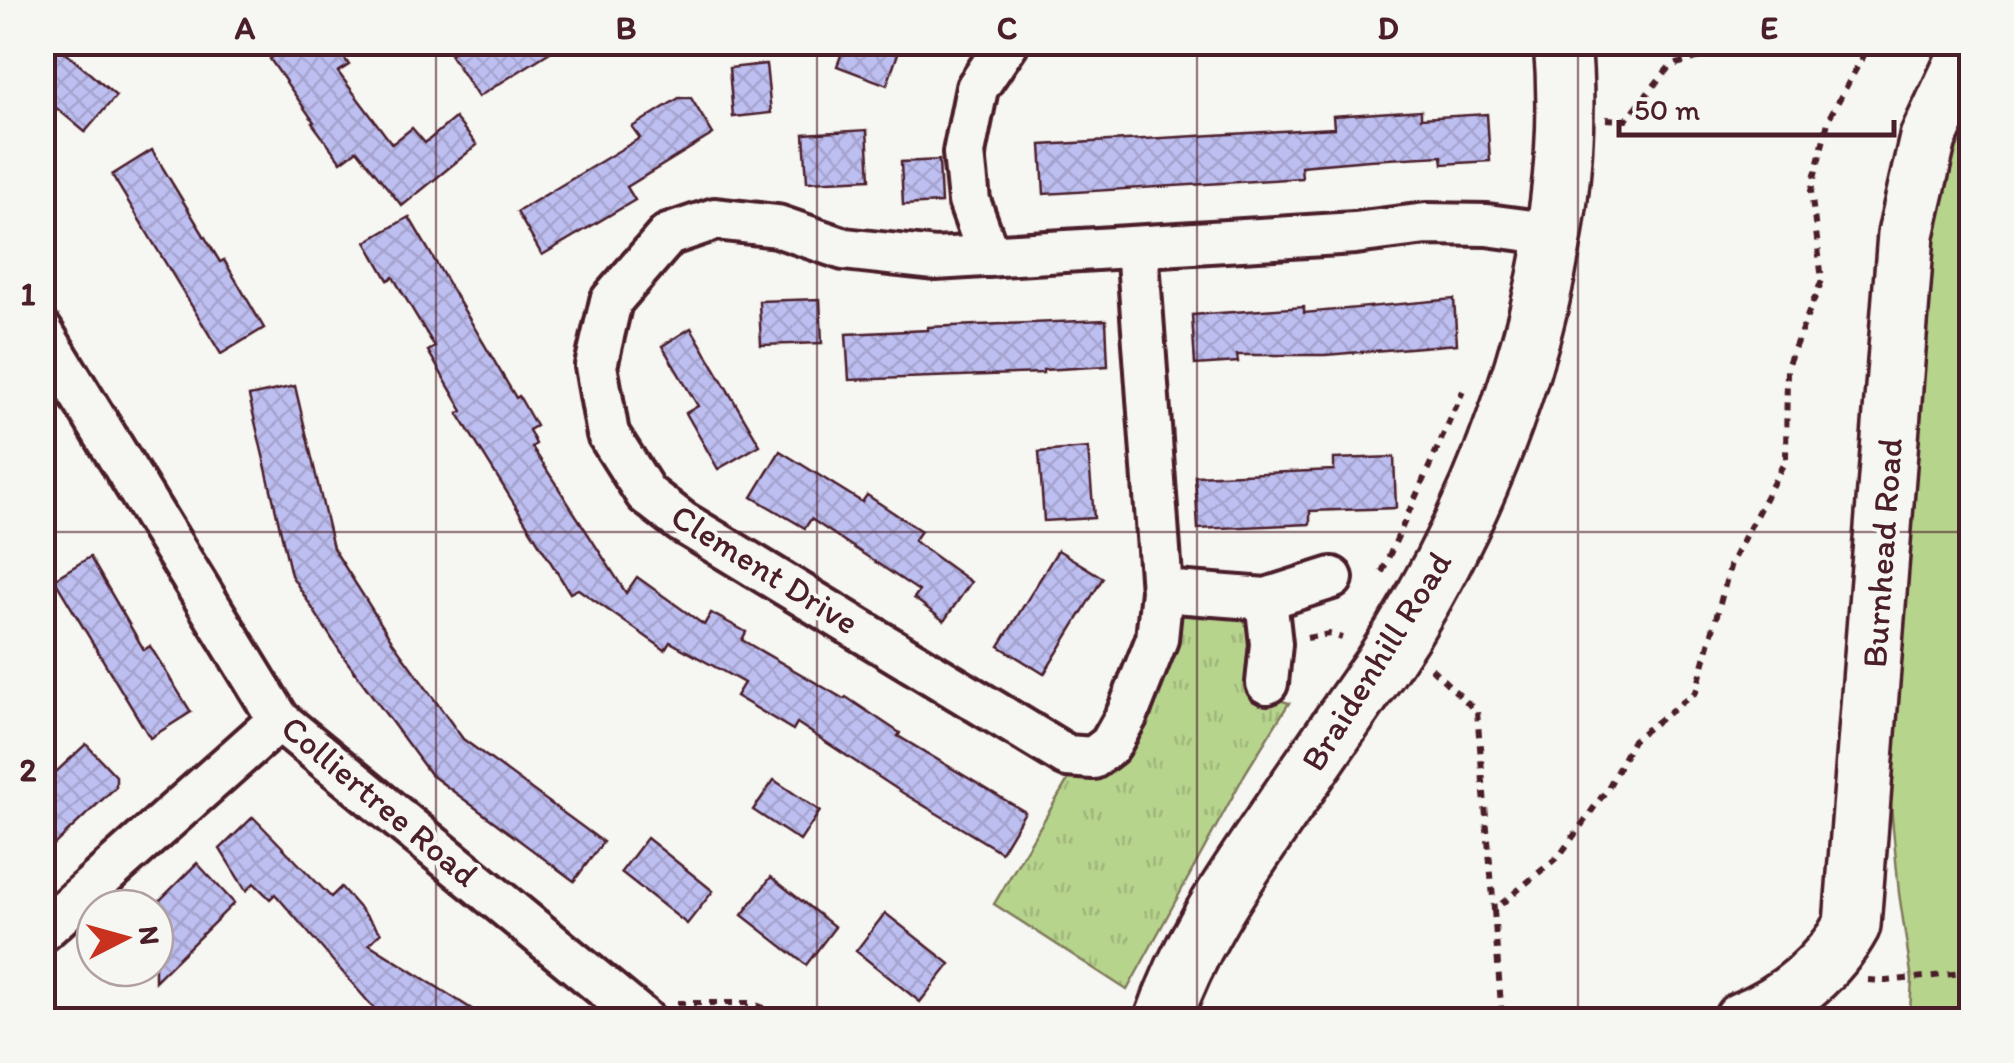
<svg xmlns="http://www.w3.org/2000/svg" width="2014" height="1063" font-family="Itim,sans-serif">
  <style>
    .grass { fill: #b7d48d; stroke: #807a5c; stroke-width: 2.5 }
    .park { fill: url(#park-tufts); stroke: #807a5c; stroke-width: 2.5 }
    .building { fill: url(#building-cross-hatch); stroke: #4a1f2b; stroke-width: 2.5 }
    .lines { fill: none; stroke-linecap: round; stroke-linejoin: round }
    .street-casing { stroke: #4a1f2b; stroke-width: 48 }
    .secondary-casing { stroke: #4a1f2b; stroke-width: 62 }
    .path { stroke: #4a1f2b; stroke-width: 6; stroke-dasharray: 8 8; stroke-linecap: butt }
    .street { stroke: #f6f6f2; stroke-width: 40 }
    .secondary { stroke: #f6f6f2; stroke-width: 55 }
    .grid { fill: none; stroke: #4a1f2b; stroke-width: 2.5; stroke-opacity: 0.55 }
    .labels { text-anchor: middle; dominant-baseline: central; stroke-width: 8; stroke-linejoin: round; paint-order: stroke }
    .street-label { font-size: 35px; fill: #4a1f2b; stroke: #f6f6f2 }
    .neatline { fill: none; stroke: #4a1f2b; stroke-width: 4 }
    .grid-label { font-size: 32px; text-anchor: middle; font-weight: bold; fill: #4a1f2b }
  </style>
  <defs>
    <pattern id="park-tufts" width="24" height="20" patternUnits="userSpaceOnUse" patternTransform="scale(2.5)"><rect width="24" height="20" fill="#b7d48d"/><path d="M3 7l-1-3M5 7V3M7 7l1-3M15 17l-1-3M17 17v-4M19 17l1-3" fill="none" stroke="#9fb67a"/></pattern>
    <pattern id="building-cross-hatch" width="8" height="8" patternUnits="userSpaceOnUse" patternTransform="scale(2.5)"><rect width="8" height="8" fill="#bebff1"/><path d="M0 0l8 8M0 8l8-8" fill="none" stroke="#a5a4cf"/></pattern>
  </defs>
  <rect width="100%" height="100%" fill="#f6f6f2"/>
  <filter id="ink" filterUnits="userSpaceOnUse"><feTurbulence type="fractalNoise" baseFrequency=".01" numOctaves="2"/><feDisplacementMap in="SourceGraphic" scale="20" xChannelSelector="R" yChannelSelector="G"/><feConvolveMatrix kernelMatrix="1 2 1 2 8 2 1 2 1" color-interpolation-filters="sRGB"/></filter>
  <g filter="url(#ink)">
    <polygon class="grass" points="1971,120 1971,1020 1878,1020 1910,1010 1912,980 1899,893 1890,795 1905,497 1936,191"/>
    <polygon class="park" points="1170,602 1263,608 1253,692 1289,703 1246,772 1127,990 994,904 1069,778 1095,767"/>
    <g class="building">
      <polygon points="42,42 53,42 116,96 85,132 42,96"/>
      <polygon points="294,42 333,42 349,65 338,72 392,144 412,128 425,143 455,118 477,145 402,206 357,150 341,162 312,123 314,122 270,59"/>
      <polygon points="468,42 566,42 478,97 450,54"/>
      <polygon points="846,42 902,42 887,85 837,66"/>
      <polygon points="766,64 771,113 733,117 729,68"/>
      <polygon points="679,98 691,98 713,134 627,187 635,200 542,255 517,212 640,138 632,127"/>
      <polygon points="1421,110 1421,118 1487,114 1490,161 1443,164 1442,156 1369,160 1301,166 1302,178 1044,194 1041,145 1334,128 1333,116"/>
      <polygon points="867,130 870,179 807,182 804,134"/>
      <polygon points="152,150 220,262 224,260 264,328 221,354 112,175"/>
      <polygon points="939,160 941,203 903,205 901,162"/>
      <polygon points="409,217 516,398 519,396 536,426 529,430 536,444 532,447 626,593 637,577 704,625 711,613 746,632 742,640 844,699 846,697 900,733 898,736 1025,812 1001,852 903,793 797,723 793,730 736,696 744,683 670,642 665,650 578,589 570,593 458,414 463,411 428,351 435,347 393,277 388,280 366,242"/>
      <polygon points="820,299 822,343 761,345 759,301"/>
      <polygon points="1454,299 1457,344 1325,355 1237,355 1238,362 1195,365 1192,315 1304,307 1304,313"/>
      <polygon points="1106,320 1108,366 1043,370 1043,373 849,380 846,334 928,330 928,327"/>
      <polygon points="691,328 760,445 718,469 686,413 698,406 662,346"/>
      <polygon points="295,386 333,548 392,641 463,739 603,842 574,881 430,774 343,656 291,575 249,396"/>
      <polygon points="1088,448 1094,518 1044,521 1039,452"/>
      <polygon points="780,451 862,502 867,495 921,531 914,541 971,582 944,621 914,598 919,591 811,519 805,528 752,497"/>
      <polygon points="1394,457 1396,508 1310,511 1310,524 1198,529 1195,476 1334,470 1334,459"/>
      <polygon points="1058,550 1103,578 1044,674 999,646"/>
      <polygon points="90,557 144,650 150,646 191,712 150,738 54,579"/>
      <polygon points="86,744 116,776 116,787 42,856 42,785"/>
      <polygon points="774,780 820,811 800,841 753,810"/>
      <polygon points="253,817 331,897 341,887 381,933 369,944 489,1020 384,1020 275,894 270,899 254,883 246,891 220,849"/>
      <polygon points="647,838 713,891 687,924 621,872"/>
      <polygon points="197,863 234,903 155,981 155,905"/>
      <polygon points="771,877 835,927 806,965 742,915"/>
      <polygon points="885,913 950,964 920,1002 856,951"/>
    </g>
    <g class="lines">
      <defs>
        <g id="street">
          <polyline points="1137,247 1162,591 1157,639 1127,715 1110,745 1093,758 1067,756 682,522 646,494 608,434 596,366 611,301 668,235 715,219 777,226 844,249 935,259 1355,233 1426,224 1487,225 1554,234"/>
          <polyline points="989,256 969,201 964,153 977,88 1008,42"/>
          <polyline points="42,332 279,720 644,1020"/>
          <polyline points="1162,591 1266,599 1332,578"/>
          <polyline points="1266,599 1271,644 1267,683"/>
          <polyline points="42,931 279,720"/>
        </g>
        <g id="secondary">
          <path d="M1163 1020C1188 948 1226 891 1269 828 1306 774 1343 720 1381 666 1497 496 1582 249 1562 42"/>
          <path d="M1742 1020C1788 1002 1829 967 1852 925L1906 234 1928 138 1972 44"/>
        </g>
      </defs>
      <use href="#street" class="street-casing"/>
      <use href="#secondary" class="secondary-casing"/>
      <g class="path">
        <polyline points="1606,119 1626,120 1670,66 1751,42"/>
        <polyline points="1382,572 1463,391"/>
        <polyline points="1307,638 1329,634 1342,638"/>
        <polyline points="1431,668 1477,712 1494,910 1560,855 1608,788 1633,740 1696,692 1731,563 1786,459 1787,366 1822,280 1811,191 1829,118 1871,42"/>
        <polyline points="1494,910 1502,1020"/>
        <polyline points="1868,980 1886,981 1972,972"/>
        <polyline points="677,1003 750,1003 798,1020"/>
      </g>
      <use href="#street" class="street"/>
      <use href="#secondary" class="secondary"/>
    </g>
  </g>
  <path class="grid" d="M436 42V1020M817 42V1020M1197 42V1020M1578 42V1020M42 532H1972"/>
  <g class="labels">
    <g class="street-label">
      <text transform="translate(1882 553) rotate(-86)">Burnhead Road</text>
      <text transform="translate(765 569) rotate(32)">Clement Drive</text>
      <text transform="translate(1376 661) rotate(-58)">Braidenhill Road</text>
      <text transform="translate(380 801) rotate(40)">Colliertree Road</text>
    </g>
  </g>
  <rect width="2014" height="1063" fill="none" stroke="#f6f6f2" stroke-width="110"/>
  <g transform="translate(125 938) rotate(84)"><circle r="48" fill="#f6f6f2" stroke="#b1a0a2" stroke-width="2.5"/>
  <path d="M0-8L18 38L0 25L-18 38Z" fill="#c8321e"/>
  <text y="-15" font-size="28" font-weight="bold" text-anchor="middle" fill="#4a1f2b">N</text>
  </g>
  <path d="M1619 120v15h275v-15" fill="none" stroke="#4a1f2b" stroke-width="5"/>
  <text x="1634" y="120" font-size="30" fill="#4a1f2b" stroke="#f6f6f2" stroke-width="8" paint-order="stroke">50 m</text>
  <rect x="55" y="55" width="1904" height="953" class="neatline"/>
  <g class="grid-label">
    <text x="245" y="39">A</text>
    <text x="626" y="39">B</text>
    <text x="1007" y="39">C</text>
    <text x="1388" y="39">D</text>
    <text x="1769" y="39">E</text>
    <text x="28" y="305">1</text>
    <text x="28" y="781">2</text>
  </g>
</svg>
